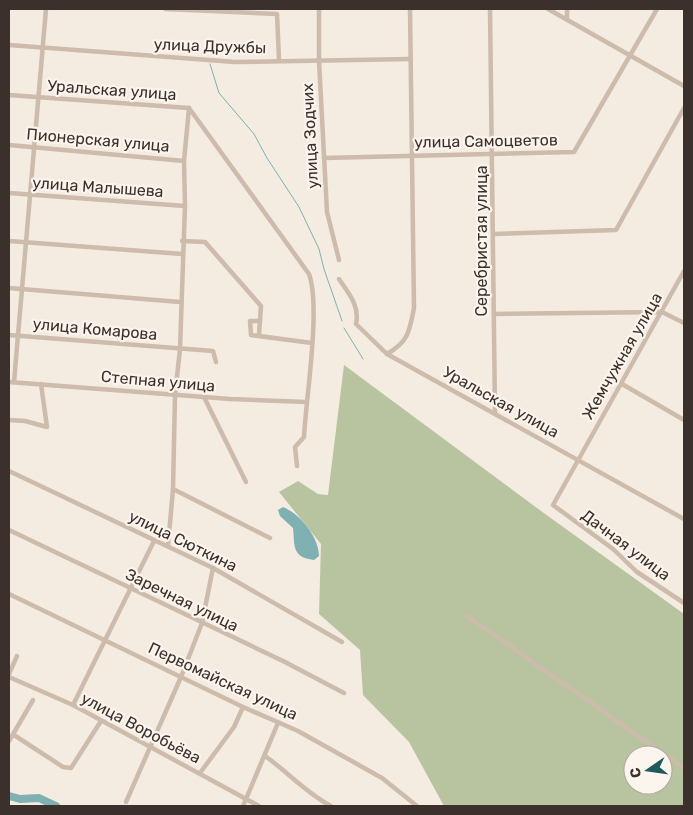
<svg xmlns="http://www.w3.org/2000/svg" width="693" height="815" font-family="Rubik,sans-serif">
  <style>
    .green { fill: #b8c4a0; fill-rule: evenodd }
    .water { fill: #7fb0b2 }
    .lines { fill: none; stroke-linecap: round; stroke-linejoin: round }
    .stream { stroke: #7fb0b2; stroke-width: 1 }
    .river { stroke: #7fb0b2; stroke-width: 8 }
    .minor { stroke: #cdbbac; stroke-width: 4.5 }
    .labels { text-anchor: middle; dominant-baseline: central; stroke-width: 4.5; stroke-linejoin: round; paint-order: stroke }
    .street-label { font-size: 16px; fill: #3b302b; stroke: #fbf5ee }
  </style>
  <rect width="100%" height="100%" fill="#f4ebe1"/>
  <path class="green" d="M344 365 541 511 684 614V806H444L409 742 363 695 360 650 319 614 321 544 279 492 298 481 318 494 328 495ZM633 755H663V785H633Z"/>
  <path class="water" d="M283 507C300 514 319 537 319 556L314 560C291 557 295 545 293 528L280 516 278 510Z"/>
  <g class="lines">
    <g class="stream">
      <polyline points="210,64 219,93 254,134 267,158 299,207 319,249 324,269 342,321"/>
      <polyline points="344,328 363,359"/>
    </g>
    <polyline class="river" points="9,796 20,799 39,798 56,806"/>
    <g class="minor">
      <polyline points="165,9 277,14 279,60"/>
      <polyline points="319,9 319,61 327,212 339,260"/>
      <polyline points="490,9 495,413"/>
      <polyline points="548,9 684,86"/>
      <polyline points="567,9 567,19"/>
      <polyline points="9,45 235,62 410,59"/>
      <polyline points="9,95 189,108"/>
      <path d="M189 108 309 274C321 307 306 398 304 437L295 447 297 466"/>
      <polyline points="9,145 184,161"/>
      <polyline points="324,158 574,152 657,9"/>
      <polyline points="9,193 185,206"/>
      <polyline points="494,234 616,230 684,108"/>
      <polyline points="9,241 182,254"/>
      <polyline points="182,241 205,242 261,306 259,335"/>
      <polyline points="684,271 553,505 613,549 637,572 684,603"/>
      <path d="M339 279C349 294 360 306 356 324L387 354 684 519"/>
      <polyline points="9,288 180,302"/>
      <polyline points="494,314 662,312 684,323"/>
      <polyline points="260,321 250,321 251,335 312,343"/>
      <polyline points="9,335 213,351 216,362"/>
      <path d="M387 354C409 341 409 332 414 308L410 9"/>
      <polyline points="9,382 230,399 306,402"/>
      <polyline points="14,382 46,9"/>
      <polyline points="622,384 684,420"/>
      <polyline points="204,397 246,482"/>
      <polyline points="9,420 25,421 47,427 41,384"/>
      <polyline points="9,471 213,568 342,642"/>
      <polyline points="173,489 270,538"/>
      <polyline points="9,530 283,661 344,693"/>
      <polyline points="168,546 173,489 175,395 180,349 185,206 184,161 189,108"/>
      <polyline points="9,594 243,707 298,731 382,778 417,806"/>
      <polyline points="467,616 684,768"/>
      <polyline points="9,674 17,656"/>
      <polyline points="9,677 73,705 259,806"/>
      <polyline points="73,705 154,541"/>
      <polyline points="14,735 63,767 71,768 101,721"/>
      <polyline points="9,741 33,700"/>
      <path d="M265 756C288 772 306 793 331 806"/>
      <polyline points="200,773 234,727 243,707"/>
      <polyline points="126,802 181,677 202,623 213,568"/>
      <polyline points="243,806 278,723"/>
    </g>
  </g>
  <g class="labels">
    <g class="street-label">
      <text transform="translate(210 46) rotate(2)">улица Дружбы</text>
      <text transform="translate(112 90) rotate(4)">Уральская улица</text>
      <text transform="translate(310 136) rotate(-93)">улица Зодчих</text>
      <text transform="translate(98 140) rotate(5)">Пионерская улица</text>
      <text transform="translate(486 141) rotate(-1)">улица Самоцветов</text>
      <text transform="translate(98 187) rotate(4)">улица Малышева</text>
      <text transform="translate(481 241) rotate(-90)">Серебристая улица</text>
      <text transform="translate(95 329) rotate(5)">улица Комарова</text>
      <text transform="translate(622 356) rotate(-60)">Жемчужная улица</text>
      <text transform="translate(158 381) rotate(5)">Степная улица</text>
      <text transform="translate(501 402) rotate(29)">Уральская улица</text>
      <text transform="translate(183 541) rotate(26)">улица Сюткина</text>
      <text transform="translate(626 545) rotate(37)">Дачная улица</text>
      <text transform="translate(182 600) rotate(26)">Заречная улица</text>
      <text transform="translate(223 681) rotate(25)">Первомайская улица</text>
      <text transform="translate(141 728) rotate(28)">улица Воробьёва</text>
    </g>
  </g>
  <rect width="693" height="815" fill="none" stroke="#3b302b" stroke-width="20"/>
  <g transform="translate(648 770) rotate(257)"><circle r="24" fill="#fbf5ee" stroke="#aea6a0"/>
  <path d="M0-4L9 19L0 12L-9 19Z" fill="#1f5a5e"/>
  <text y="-8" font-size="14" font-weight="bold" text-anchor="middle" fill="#3b302b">С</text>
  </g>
</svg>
